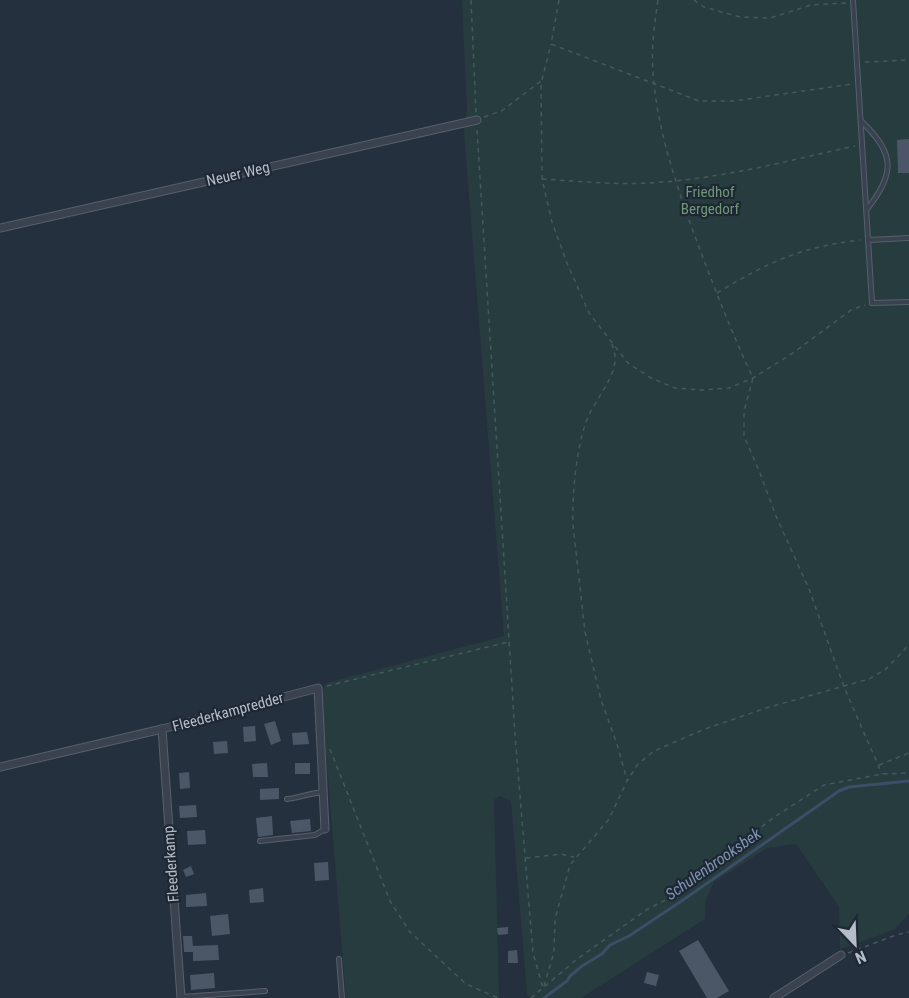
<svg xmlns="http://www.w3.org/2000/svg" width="909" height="998" font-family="'Roboto Condensed',sans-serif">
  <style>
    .green { fill: #273c3f }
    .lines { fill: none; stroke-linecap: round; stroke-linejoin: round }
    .stream { stroke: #3b4d67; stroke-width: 3 }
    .building { fill: #4b5767 }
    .service-casing { stroke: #57606c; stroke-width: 6 }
    .minor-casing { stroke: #57606c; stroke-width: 9 }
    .path { stroke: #45595c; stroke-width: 1.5; stroke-dasharray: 4.5 4.5; stroke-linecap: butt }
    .service { stroke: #39424e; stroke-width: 4 }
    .minor { stroke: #39424e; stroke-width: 7 }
    .labels { text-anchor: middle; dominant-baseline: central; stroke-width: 4.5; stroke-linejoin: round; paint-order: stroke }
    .street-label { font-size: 15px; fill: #b5bdc9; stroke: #1e2733 }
    .park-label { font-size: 15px; fill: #6d9977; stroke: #1e2733 }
    .water-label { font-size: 16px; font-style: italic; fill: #7d93b0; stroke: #1e2733 }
  </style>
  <rect width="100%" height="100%" fill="#25303e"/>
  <polygon class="green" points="462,0 909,0 909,914 894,930 840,949 839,907 796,844 767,848 714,882 706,900 705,919 581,998 530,998 527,994 511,801 500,796 494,800 499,998 346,998 321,691 327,683 504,636 464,133 467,109"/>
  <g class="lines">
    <polyline class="stream" points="544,998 567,981 570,976 582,966 602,954 610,945 629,936 683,900 839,791 849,787 909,781"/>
  </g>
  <g class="building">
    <polygon points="909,139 909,173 898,173 897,140"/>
    <polygon points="275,721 281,741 271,745 264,724"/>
    <polygon points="255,726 256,741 244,742 243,727"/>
    <polygon points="307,732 309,744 293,745 292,733"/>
    <polygon points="227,741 228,753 214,754 213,742"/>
    <polygon points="267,763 268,777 253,777 252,764"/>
    <rect x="295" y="763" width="15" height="11"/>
    <polygon points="189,772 190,788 180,789 179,773"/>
    <polygon points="279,788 279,799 260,800 260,789"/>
    <polygon points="196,805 197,817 180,818 179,806"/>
    <polygon points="272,816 273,835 258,837 256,818"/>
    <polygon points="310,819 311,831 292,833 290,821"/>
    <polygon points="205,830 206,844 188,845 187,831"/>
    <polygon points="328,862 329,880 315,881 314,863"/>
    <polygon points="191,866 194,874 186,877 183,870"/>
    <polygon points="263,888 264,902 250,903 249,890"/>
    <polygon points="206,893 207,906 186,907 186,895"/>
    <polygon points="228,914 230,934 212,936 210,916"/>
    <polygon points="508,927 508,934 498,935 497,928"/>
    <polygon points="183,936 192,936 193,946 218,945 219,960 193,961 193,952 184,952"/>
    <polygon points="698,940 729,991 717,998 707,998 679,951"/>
    <polygon points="517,950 518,963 508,963 508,951"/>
    <polygon points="647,972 659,975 656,986 644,983"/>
    <polygon points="214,973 215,988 191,990 190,975"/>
  </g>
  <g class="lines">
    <defs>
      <g id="service">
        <polyline points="853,0 872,303 909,302"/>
        <path d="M861 121C895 153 896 173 867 209"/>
        <polyline points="868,240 909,238"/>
        <path d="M287 799C299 798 310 793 323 792"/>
        <polyline points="260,841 315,835 325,829"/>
        <polyline points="339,959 342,998"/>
        <polyline points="181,997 265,991"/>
      </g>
      <g id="minor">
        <polyline points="0,228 477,120"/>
        <polyline points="162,729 181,998"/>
        <polyline points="0,767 162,729 318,688 325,829"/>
        <polyline points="774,998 841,955"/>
      </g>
    </defs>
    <use href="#service" class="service-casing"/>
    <use href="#minor" class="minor-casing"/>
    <g class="path">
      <polyline points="471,0 476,113"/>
      <polyline points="559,0 551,44 699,101 734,101 852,84"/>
      <path d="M658 0C656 14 654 27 653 41 648 112 680 197 705 263 720 302 735 340 753 378L744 411V436L760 473 776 516 809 589 844 687 882 774"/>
      <polyline points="694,0 704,7 740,17 770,18 811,5 847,3"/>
      <polyline points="865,62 909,60"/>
      <polyline points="542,80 551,44"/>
      <polyline points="484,117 503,110 541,81 542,179 552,222 567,263 589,313 628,363 651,378 675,388 701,390 729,388 753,378 793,353 851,310 865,305"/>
      <polyline points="477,130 515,735 533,953 543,988"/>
      <path d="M542 179C577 181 612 185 647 183 717 180 786 161 855 146"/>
      <path d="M717 293C768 262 801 247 860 240"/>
      <path d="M612 344C613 348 615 353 615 358 616 378 593 402 586 422 576 451 572 494 573 525L585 632 601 700 617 744 627 780"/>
      <polyline points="327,686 508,642"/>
      <polyline points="330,749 390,901 410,932 466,984 498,998"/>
      <polyline points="879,765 909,753"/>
      <polyline points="526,858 561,854 574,857"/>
      <polyline points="848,953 896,935 909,932"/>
      <polyline points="544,986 554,952 555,919 570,865 609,819 627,781 638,764 654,751 705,729 766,708 869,679 886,669 909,645"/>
      <polyline points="531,998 576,960 646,910 673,896 773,818 824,785 882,774 909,773"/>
    </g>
    <use href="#service" class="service"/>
    <use href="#minor" class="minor"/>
  </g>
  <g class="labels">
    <g class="street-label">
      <text transform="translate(238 174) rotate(-13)">Neuer Weg</text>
      <text transform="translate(228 712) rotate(-15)">Fleederkampredder</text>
      <text transform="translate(171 864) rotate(-94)">Fleederkamp</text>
    </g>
    <g class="park-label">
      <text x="710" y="192">Friedhof<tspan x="710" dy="17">Bergedorf</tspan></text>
    </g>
    <g class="water-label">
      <text transform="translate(713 864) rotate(-35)">Schulenbrooksbek</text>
    </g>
  </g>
  <g transform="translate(855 944) rotate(157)" stroke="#1e2733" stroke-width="4.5" paint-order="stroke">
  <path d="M0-4.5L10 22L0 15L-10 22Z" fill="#b5bdc9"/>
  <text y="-9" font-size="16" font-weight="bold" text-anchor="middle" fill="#b5bdc9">N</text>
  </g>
</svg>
